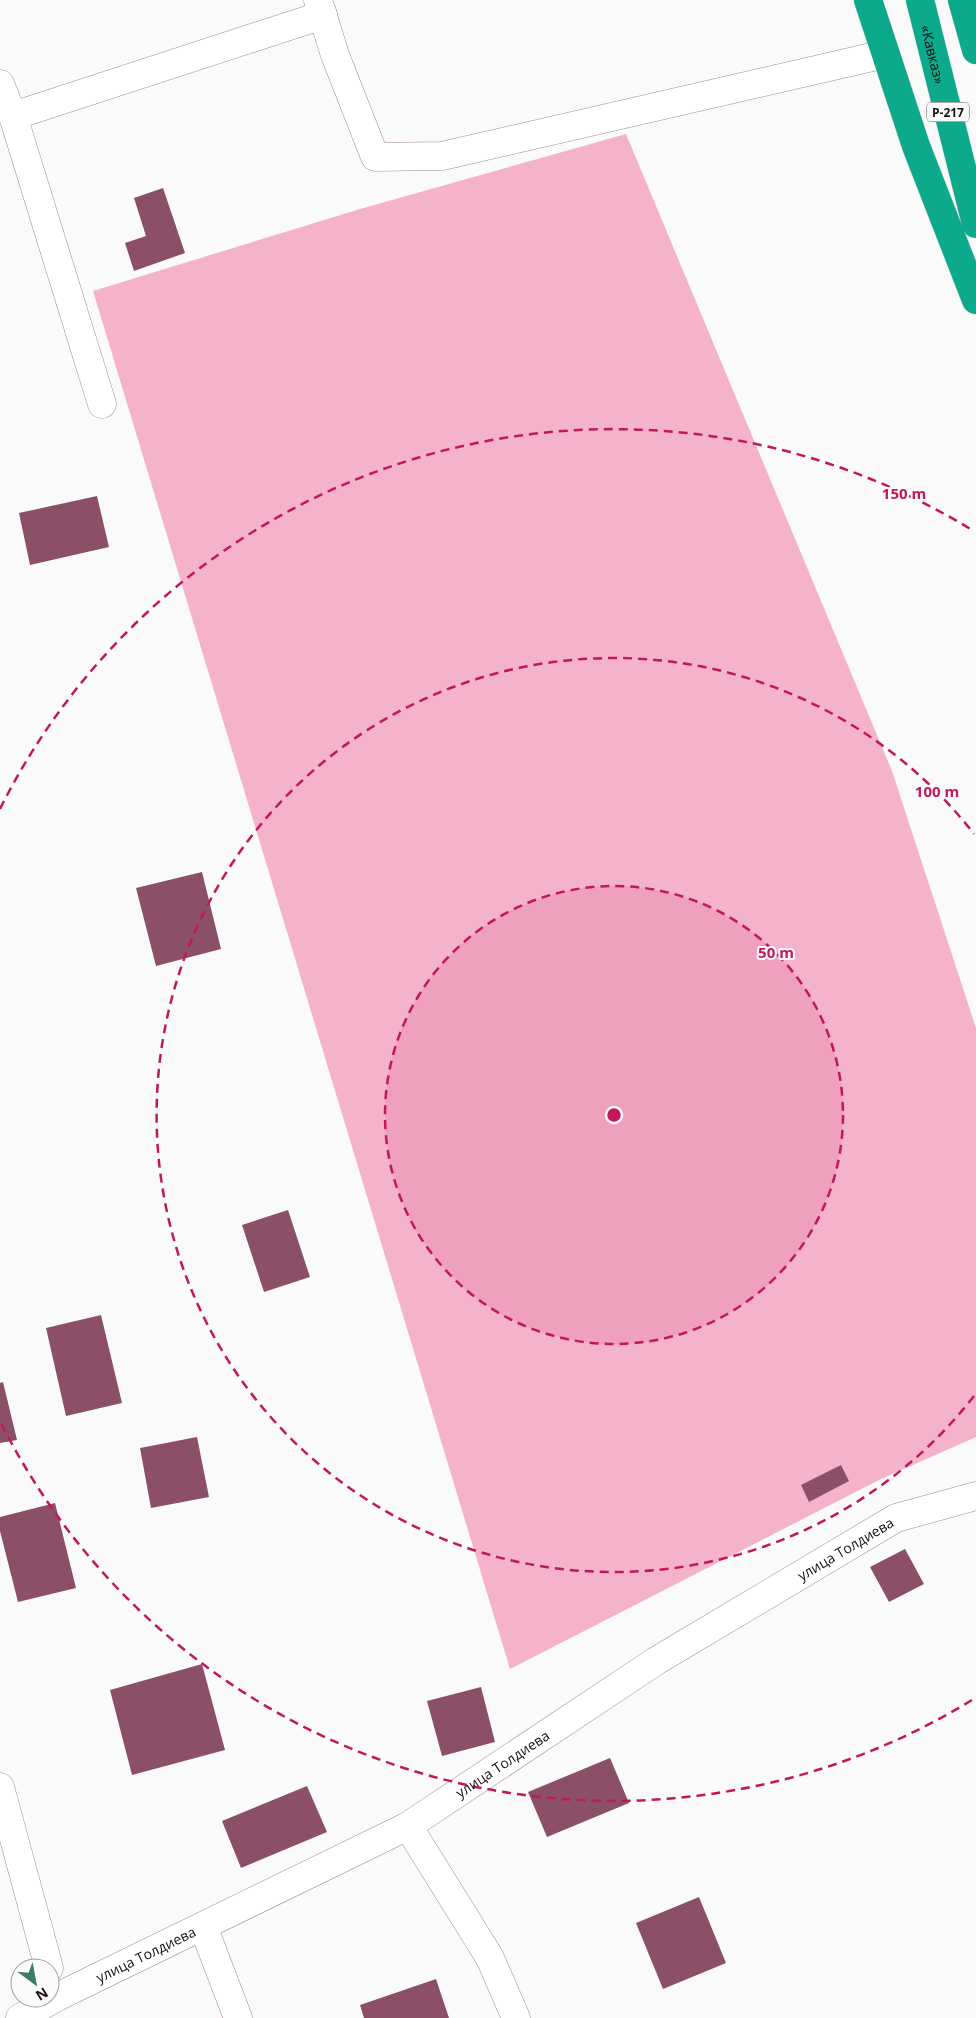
<svg xmlns="http://www.w3.org/2000/svg" width="976" height="2018" font-family="'Open Sans',sans-serif">
  <style>
    .green { fill: #f4b3cb }
    .building { fill: #8b5068 }
    .lines { fill: none; stroke-linecap: round; stroke-linejoin: round }
    .minor-casing { stroke: #a48690; stroke-width: 29 }
    .highway-casing { stroke: #d6d4d5; stroke-width: 29 }
    .minor { stroke: #fff; stroke-width: 28 }
    .highway { stroke: #0ca98b; stroke-width: 28 }
    .ring { fill: none; stroke: #c2185b; stroke-width: 2.5; stroke-dasharray: 9 6 }
    .labels { text-anchor: middle; dominant-baseline: central; stroke-width: 4; stroke-linejoin: round; paint-order: stroke }
    .shield { fill: #fafafa; stroke: #5c5558; stroke-width: 1 }
    .shield-label { font-size: 12px; font-weight: bold; fill: #190e13 }
    .street-label { font-size: 14px; fill: #190e13; stroke: #fafafa }
    .centre { fill: #c2185b; stroke: #fafafa; stroke-width: 2.5 }
    .ring-label { font-size: 15px; text-anchor: middle; font-weight: bold; fill: #c2185b; stroke: #fafafa; stroke-width: 4; stroke-linejoin: round; paint-order: stroke }
  </style>
  <rect width="100%" height="100%" fill="#fafafa"/>
  <polygon class="green" points="626,134 892,771 976,1028 976,1437 879,1480 510,1669 93,291 360,209"/>
  <g class="building">
    <polygon points="163,188 185,253 134,271 125,243 146,236 134,198"/>
    <polygon points="97,496 109,547 30,565 19,513"/>
    <polygon points="202,872 221,949 156,966 136,888"/>
    <polygon points="288,1210 310,1277 264,1292 242,1225"/>
    <polygon points="101,1315 122,1403 66,1416 46,1328"/>
    <polygon points="3,1382 17,1440 0,1443 0,1383"/>
    <polygon points="197,1437 209,1497 151,1508 140,1448"/>
    <polygon points="841,1465 849,1481 809,1502 801,1485"/>
    <polygon points="55,1503 76,1588 18,1602 0,1531 0,1517"/>
    <polygon points="905,1549 924,1584 889,1602 870,1567"/>
    <polygon points="202,1664 225,1750 132,1775 110,1690"/>
    <polygon points="481,1687 495,1742 442,1756 427,1701"/>
    <polygon points="610,1758 629,1803 547,1837 528,1792"/>
    <polygon points="307,1786 327,1832 241,1868 222,1821"/>
    <polygon points="699,1897 726,1963 663,1989 636,1923"/>
    <polygon points="436,1979 449,2018 364,2018 360,2005"/>
  </g>
  <g class="lines">
    <defs>
      <g id="minor">
        <polyline points="318,0 335,55 375,157 442,156 885,54"/>
        <polyline points="0,84 13,116 102,404"/>
        <polyline points="13,116 323,15"/>
        <polyline points="0,1787 49,1968"/>
        <polyline points="408,1826 490,1958 516,2018"/>
        <polyline points="203,1926 238,2018"/>
        <path id="s1" d="M20 2018 57 1997 408 1826 656 1661 896 1518 976 1496"/>
      </g>
      <g id="highway">
        <polyline points="868,0 916,146 976,300"/>
        <path id="s2" d="M920 0 976 224"/>
        <polyline points="962,0 976,50"/>
      </g>
    </defs>
    <use href="#minor" class="minor-casing"/>
    <use href="#highway" class="highway-casing"/>
    <use href="#minor" class="minor"/>
    <use href="#highway" class="highway"/>
  </g>
  <circle cx="614" cy="1115" r="229" fill="#c2185b" fill-opacity=".12"/>
  <g class="ring">
    <circle cx="614" cy="1115" r="229"/>
    <path d="M974 1396A457 457 0 1 1 974 834"/>
    <path d="M972 1700A686 686 0 0 1 0 1421M0 809A686 686 0 0 1 972 530"/>
  </g>
  <g class="labels">
    <rect class="shield" x="927" y="102.5" width="42" height="19" rx="4"/>
    <g class="shield-label">
      <text x="948" y="112">Р-217</text>
    </g>
    <g class="street-label">
      <text stroke="none"><textPath href="#s2" startOffset="56">«Кавказ»</textPath></text>
      <text stroke="none"><textPath href="#s1" startOffset="951">улица Толдиева</textPath></text>
      <text stroke="none"><textPath href="#s1" startOffset="546">улица Толдиева</textPath></text>
      <text stroke="none"><textPath href="#s1" startOffset="141">улица Толдиева</textPath></text>
    </g>
  </g>
  <circle cx="614" cy="1115" r="8" class="centre"/>
  <g class="ring-label">
    <text x="904" y="499">150 m</text>
    <text x="937" y="797">100 m</text>
    <text x="776" y="958">50 m</text>
  </g>
  <g transform="translate(35 1983) rotate(148)"><circle r="24" fill="#fafafa" stroke="#a09c9e"/>
  <path d="M0-4L9 19L0 12L-9 19Z" fill="#3b7b6a"/>
  <text y="-8" font-size="14" font-weight="bold" text-anchor="middle" fill="#190e13">N</text>
  </g>
</svg>
